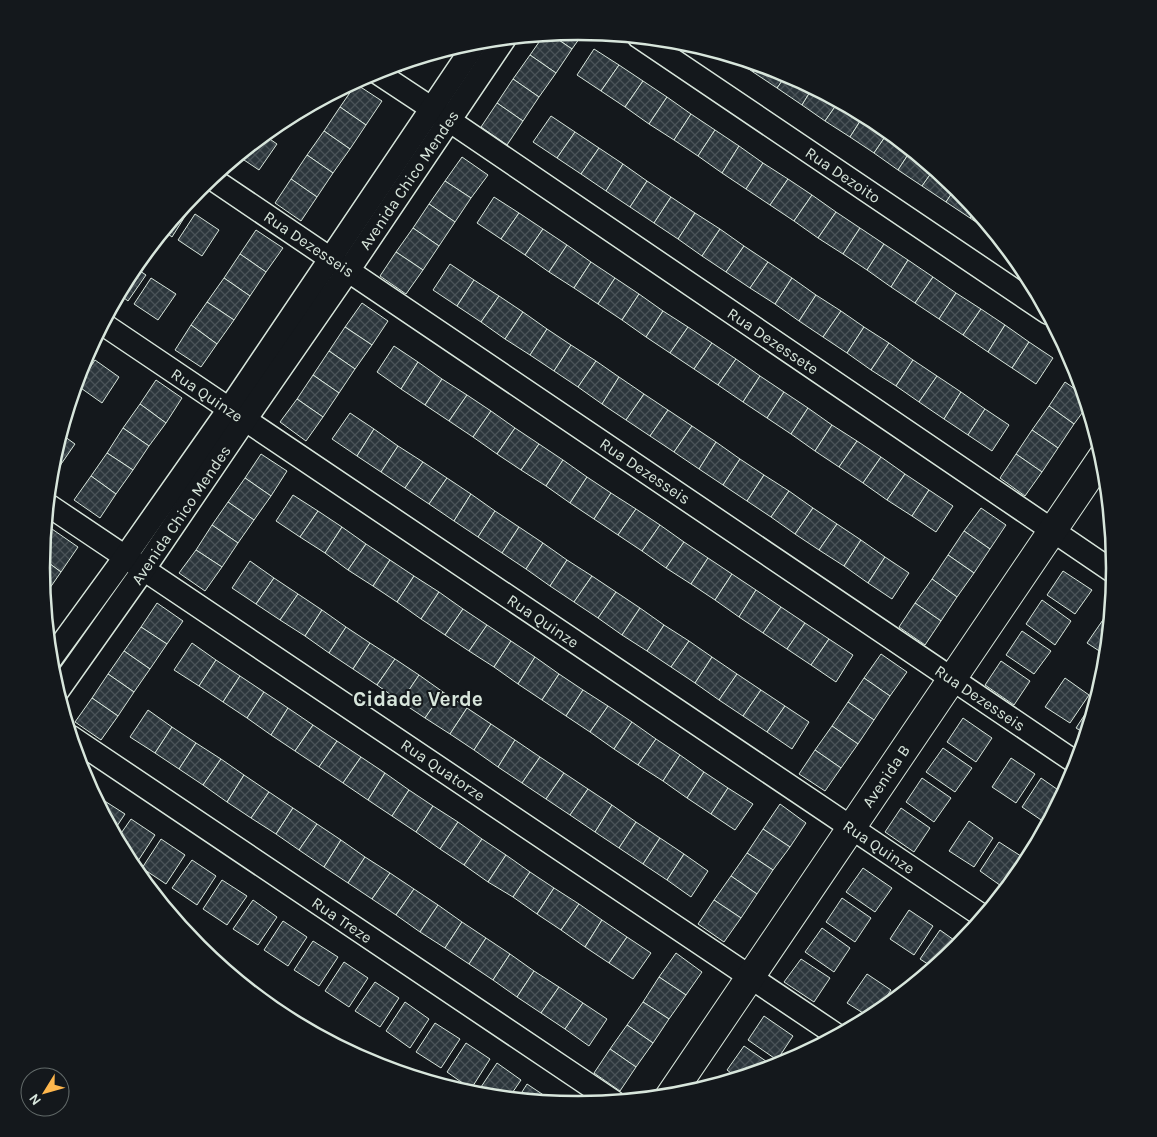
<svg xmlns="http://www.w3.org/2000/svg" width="1157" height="1137" font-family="Karla,sans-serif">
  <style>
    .building { fill: url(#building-cross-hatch); stroke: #d8e6dc }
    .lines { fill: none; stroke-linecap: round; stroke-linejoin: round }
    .street-casing { stroke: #d8e6dc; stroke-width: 25 }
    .secondary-casing { stroke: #d8e6dc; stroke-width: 30 }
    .street { stroke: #14181c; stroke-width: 22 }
    .secondary { stroke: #14181c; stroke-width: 28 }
    .labels { text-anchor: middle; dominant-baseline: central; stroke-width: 4; stroke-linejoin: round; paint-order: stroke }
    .street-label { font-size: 16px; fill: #d8e6dc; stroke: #14181c }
    .district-label { font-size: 21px; font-weight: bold; fill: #d8e6dc; stroke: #14181c }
    .rim { fill: none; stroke: #d8e6dc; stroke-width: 2.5 }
  </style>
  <defs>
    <pattern id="building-cross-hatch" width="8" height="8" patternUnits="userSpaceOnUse" patternTransform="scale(1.25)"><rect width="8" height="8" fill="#2c363c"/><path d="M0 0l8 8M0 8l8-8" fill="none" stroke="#4a5358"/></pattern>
  </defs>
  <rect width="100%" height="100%" fill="#14181c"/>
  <g class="building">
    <polygon points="579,31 584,32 572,49 550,34"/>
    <polygon points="550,34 572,49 556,73 530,55 544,35"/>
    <polygon points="594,49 619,65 601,91 577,75"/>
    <polygon points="530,55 556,73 539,97 513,79"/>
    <polygon points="729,55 758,64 753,72"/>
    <polygon points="409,61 401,72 393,66"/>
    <polygon points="758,64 787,74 777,88 753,72"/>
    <polygon points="619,65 643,81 625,107 601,91"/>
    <polygon points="787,74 813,87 802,105 777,88"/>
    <polygon points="513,79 539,97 523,121 497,103"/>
    <polygon points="643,81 667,97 649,124 625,107"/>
    <polygon points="356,84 382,101 366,125 340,107"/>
    <polygon points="813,87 839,101 825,121 802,105"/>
    <polygon points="667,97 691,114 674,140 649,124"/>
    <polygon points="839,101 864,115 850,137 825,121"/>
    <polygon points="497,103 523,121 507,145 481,127"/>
    <polygon points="340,107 366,125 350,149 324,131"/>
    <polygon points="691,114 715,130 698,156 674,140"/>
    <polygon points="864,115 877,122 889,131 874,153 850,137"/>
    <polygon points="551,116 575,132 557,158 533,142"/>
    <polygon points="715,130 739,146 722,173 698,156"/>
    <polygon points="324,131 350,149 333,173 307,155"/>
    <polygon points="889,131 911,150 898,170 874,153"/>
    <polygon points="575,132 599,148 581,174 557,158"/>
    <polygon points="264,135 277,144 259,170 238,156"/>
    <polygon points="739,146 763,163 746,189 722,173"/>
    <polygon points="599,148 623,164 606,191 581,174"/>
    <polygon points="911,150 934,169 922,186 898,170"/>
    <polygon points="307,155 333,173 317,197 291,179"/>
    <polygon points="462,157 488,175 471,198 445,181"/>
    <polygon points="763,163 788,179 770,205 746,189"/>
    <polygon points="623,164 647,181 630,207 606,191"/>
    <polygon points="934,169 956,187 946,202 922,186"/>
    <polygon points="291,179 317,197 301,221 275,203"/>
    <polygon points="788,179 812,195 794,221 770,205"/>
    <polygon points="445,181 471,198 455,222 429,204"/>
    <polygon points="647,181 671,197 654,223 630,207"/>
    <polygon points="956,187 976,210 970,218 946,202"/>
    <polygon points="812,195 836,212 818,238 794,221"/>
    <polygon points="494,197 519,213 501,239 477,223"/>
    <polygon points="671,197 695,213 678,239 654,223"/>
    <polygon points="429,204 455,222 439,246 413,228"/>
    <polygon points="184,207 189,210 172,237 164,231"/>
    <polygon points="976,210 995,234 995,235 970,218"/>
    <polygon points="836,212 860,228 843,254 818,238"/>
    <polygon points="519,213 543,229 525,255 501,239"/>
    <polygon points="695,213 720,229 702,256 678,239"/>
    <polygon points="195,214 219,230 202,256 178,240"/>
    <polygon points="413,228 439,246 423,270 396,252"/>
    <polygon points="860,228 884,244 867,270 843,254"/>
    <polygon points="543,229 567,245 549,272 525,255"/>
    <polygon points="720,229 744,246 726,272 702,256"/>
    <polygon points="256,230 283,248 266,272 240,254"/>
    <polygon points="884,244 908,260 891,287 867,270"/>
    <polygon points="567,245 591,262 574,288 549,272"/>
    <polygon points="744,246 768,262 750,288 726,272"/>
    <polygon points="396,252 423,270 406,294 380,276"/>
    <polygon points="240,254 266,272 250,296 224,278"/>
    <polygon points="908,260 933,277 915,303 891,287"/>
    <polygon points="591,262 615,278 598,304 574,288"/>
    <polygon points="768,262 792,278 775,304 750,288"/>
    <polygon points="450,264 474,280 457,306 433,290"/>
    <polygon points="134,267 146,275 128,301 119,294"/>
    <polygon points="933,277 956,293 939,319 915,303"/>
    <polygon points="151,278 176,294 158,320 134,304"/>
    <polygon points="224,278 250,296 234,320 207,302"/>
    <polygon points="615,278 639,294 622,320 598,304"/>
    <polygon points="792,278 816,295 799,321 775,304"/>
    <polygon points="474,280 499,296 481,322 457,306"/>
    <polygon points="956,293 981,309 963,335 939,319"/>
    <polygon points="639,294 663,311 646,337 622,320"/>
    <polygon points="816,295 841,311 823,337 799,321"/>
    <polygon points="499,296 523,312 505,339 481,322"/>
    <polygon points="207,302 234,320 217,344 191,325"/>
    <polygon points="362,303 388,321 372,345 345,327"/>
    <polygon points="981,309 1005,325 988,352 963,335"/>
    <polygon points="663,311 688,327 670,353 646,337"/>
    <polygon points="841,311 864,327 847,353 823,337"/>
    <polygon points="523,312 547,329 530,355 505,339"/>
    <polygon points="191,325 217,344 201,367 175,350"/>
    <polygon points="1005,325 1029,342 1012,368 988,352"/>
    <polygon points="345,327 372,345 355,369 329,351"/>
    <polygon points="688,327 712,343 694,369 670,353"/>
    <polygon points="864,327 889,343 871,370 847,353"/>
    <polygon points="547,329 571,345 554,371 530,355"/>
    <polygon points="1029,342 1053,358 1036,384 1012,368"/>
    <polygon points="712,343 736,359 718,385 694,369"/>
    <polygon points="889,343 913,360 896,386 871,370"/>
    <polygon points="571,345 596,361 578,387 554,371"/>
    <polygon points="394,346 418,362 401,389 377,372"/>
    <polygon points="329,351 355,369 339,393 313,375"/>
    <polygon points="736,359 760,376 743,402 718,385"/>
    <polygon points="95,360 119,377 102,403 78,386"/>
    <polygon points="913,360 937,376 919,402 896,386"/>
    <polygon points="596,361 619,377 602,404 578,387"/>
    <polygon points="418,362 442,379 425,405 401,389"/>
    <polygon points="313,375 339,393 323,417 297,399"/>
    <polygon points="760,376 784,392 767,418 743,402"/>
    <polygon points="937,376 961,392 944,419 919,402"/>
    <polygon points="619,377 644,394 626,420 602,404"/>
    <polygon points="442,379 467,395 449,421 425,405"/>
    <polygon points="156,380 182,398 166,423 140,404"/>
    <polygon points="1065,382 1085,396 1088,405 1074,424 1049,406"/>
    <polygon points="784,392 808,408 791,434 767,418"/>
    <polygon points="961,392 985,409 968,435 944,419"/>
    <polygon points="644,394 668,410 650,436 626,420"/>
    <polygon points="467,395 491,411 473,437 449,421"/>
    <polygon points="297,399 323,417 306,441 280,422"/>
    <polygon points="140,404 166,423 149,446 123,428"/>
    <polygon points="1049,406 1074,424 1058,448 1032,430"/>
    <polygon points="808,408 832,425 815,451 791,434"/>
    <polygon points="985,409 1009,425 992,451 968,435"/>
    <polygon points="668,410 692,426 674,452 650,436"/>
    <polygon points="491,411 515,428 497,454 473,437"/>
    <polygon points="350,413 374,429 357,456 332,439"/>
    <polygon points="832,425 857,441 839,467 815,451"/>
    <polygon points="692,426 716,442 699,469 674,452"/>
    <polygon points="123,428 149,446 133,470 107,453"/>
    <polygon points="515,428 539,444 521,470 497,454"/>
    <polygon points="374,429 398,446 381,472 357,456"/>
    <polygon points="1032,430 1058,448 1042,472 1016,454"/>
    <polygon points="61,434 75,444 57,470 51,466"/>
    <polygon points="857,441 881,457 863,483 839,467"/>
    <polygon points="716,442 740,459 723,485 699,469"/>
    <polygon points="539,444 563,460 546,486 521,470"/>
    <polygon points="398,446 423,462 405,488 381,472"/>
    <polygon points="107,453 133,470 116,494 91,476"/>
    <polygon points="261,454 287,471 271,496 245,478"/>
    <polygon points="1016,454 1042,472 1025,496 1000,478"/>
    <polygon points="881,457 905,474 887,500 863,483"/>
    <polygon points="740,459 764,475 747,501 723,485"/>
    <polygon points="563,460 587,477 570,503 546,486"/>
    <polygon points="423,462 447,478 429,504 405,488"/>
    <polygon points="905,474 929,490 912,516 887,500"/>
    <polygon points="764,475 789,491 771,517 747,501"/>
    <polygon points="91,476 116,494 100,518 74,500"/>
    <polygon points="587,477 611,493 594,519 570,503"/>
    <polygon points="245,478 271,496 254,520 228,502"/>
    <polygon points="447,478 471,494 454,521 429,504"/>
    <polygon points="929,490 953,506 936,532 912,516"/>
    <polygon points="789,491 813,508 795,534 771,517"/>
    <polygon points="611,493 636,509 618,535 594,519"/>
    <polygon points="471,494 495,511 478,537 454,521"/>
    <polygon points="293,495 318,511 300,537 276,521"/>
    <polygon points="228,502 254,520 238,543 212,525"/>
    <polygon points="813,508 837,524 819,550 795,534"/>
    <polygon points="981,508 1006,525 990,549 964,531"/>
    <polygon points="636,509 660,525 642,551 618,535"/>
    <polygon points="318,511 342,527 325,553 300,537"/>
    <polygon points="495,511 519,527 502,553 478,537"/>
    <polygon points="837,524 861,540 844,566 819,550"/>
    <polygon points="212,525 238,543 222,567 196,550"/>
    <polygon points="660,525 684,542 666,568 642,551"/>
    <polygon points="342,527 366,544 348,570 325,553"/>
    <polygon points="519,527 543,543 526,569 502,553"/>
    <polygon points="52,529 78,547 61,572 42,558 44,541"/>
    <polygon points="964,531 990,549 974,573 948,555"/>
    <polygon points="861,540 885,557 868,583 844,566"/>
    <polygon points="684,542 708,558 691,584 666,568"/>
    <polygon points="543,543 567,560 550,586 526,569"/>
    <polygon points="366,544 390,560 373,586 348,570"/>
    <polygon points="196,550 222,567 205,591 179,573"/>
    <polygon points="948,555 974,573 957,597 932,579"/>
    <polygon points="885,557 909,573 892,599 868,583"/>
    <polygon points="42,558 61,572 45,595 44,594 41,568"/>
    <polygon points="708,558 732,574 715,600 691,584"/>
    <polygon points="390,560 414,576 397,602 373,586"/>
    <polygon points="567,560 592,576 574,602 550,586"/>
    <polygon points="250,561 274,578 256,604 232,588"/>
    <polygon points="1063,571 1092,590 1075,614 1047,595"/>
    <polygon points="732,574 756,590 739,617 715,600"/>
    <polygon points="414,576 439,592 421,619 397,602"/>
    <polygon points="592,576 616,592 598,618 574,602"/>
    <polygon points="274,578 298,594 280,620 256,604"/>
    <polygon points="932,579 957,597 941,621 915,603"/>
    <polygon points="756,590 781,607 763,633 739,617"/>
    <polygon points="439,592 463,609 445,635 421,619"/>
    <polygon points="616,592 640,608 622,635 598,618"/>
    <polygon points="298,594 322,610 305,636 280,620"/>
    <polygon points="1042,600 1071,621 1055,645 1026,624"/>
    <polygon points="157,603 183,621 167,644 141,627"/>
    <polygon points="915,603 941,621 925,645 899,627"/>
    <polygon points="781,607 805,623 787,649 763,633"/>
    <polygon points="640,608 664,625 647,651 622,635"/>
    <polygon points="463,609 487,625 469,651 445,635"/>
    <polygon points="322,610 346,627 329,653 305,636"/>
    <polygon points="1107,614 1111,617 1107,656 1087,643"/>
    <polygon points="805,623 829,639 811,665 787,649"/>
    <polygon points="487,625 511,641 494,667 469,651"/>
    <polygon points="664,625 689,641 671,667 647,651"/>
    <polygon points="141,627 167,644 150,669 124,651"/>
    <polygon points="346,627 370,643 353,669 329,653"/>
    <polygon points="1022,631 1051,651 1034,674 1006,655"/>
    <polygon points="829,639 853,655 836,682 811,665"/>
    <polygon points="511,641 535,657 518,684 494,667"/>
    <polygon points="689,641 712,657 695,683 671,667"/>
    <polygon points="192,643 216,660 199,686 174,670"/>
    <polygon points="370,643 395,659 377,685 353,669"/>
    <polygon points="124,651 150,669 134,692 108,674"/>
    <polygon points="881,654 907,672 890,696 864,678"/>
    <polygon points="535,657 559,674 542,700 518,684"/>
    <polygon points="712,657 737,674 719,700 695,683"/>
    <polygon points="395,659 419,675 401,702 377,685"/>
    <polygon points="216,660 240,676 223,702 199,686"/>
    <polygon points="1001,661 1030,681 1014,705 985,685"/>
    <polygon points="108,674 134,692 118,716 92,698"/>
    <polygon points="559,674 583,690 566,716 542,700"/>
    <polygon points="737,674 761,690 743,716 719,700"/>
    <polygon points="419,675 443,692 425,718 401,702"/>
    <polygon points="240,676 264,692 247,718 223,702"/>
    <polygon points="864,678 890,696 874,720 848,702"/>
    <polygon points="1065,678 1089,695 1070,723 1045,707"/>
    <polygon points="583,690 608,706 590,732 566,716"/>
    <polygon points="761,690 785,706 767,732 743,716"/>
    <polygon points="264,692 288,708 271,735 247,718"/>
    <polygon points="443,692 467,708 450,734 425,718"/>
    <polygon points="92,698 118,716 101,740 75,722"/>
    <polygon points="1095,699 1097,700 1087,735 1076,728"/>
    <polygon points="848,702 874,720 858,744 832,726"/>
    <polygon points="608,706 632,722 614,749 590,732"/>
    <polygon points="785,706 809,722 792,749 767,732"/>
    <polygon points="288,708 313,725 295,751 271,735"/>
    <polygon points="467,708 491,724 474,750 450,734"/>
    <polygon points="148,710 172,727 155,753 130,737"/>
    <polygon points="963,718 992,738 976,762 947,742"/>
    <polygon points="632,722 656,739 638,765 614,749"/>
    <polygon points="491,724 515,740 498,767 474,750"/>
    <polygon points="313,725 337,741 319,767 295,751"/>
    <polygon points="832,726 858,744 841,768 815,750"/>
    <polygon points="172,727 196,743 179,769 155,753"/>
    <polygon points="656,739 680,755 663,781 638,765"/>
    <polygon points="515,740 540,757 522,783 498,767"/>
    <polygon points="337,741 361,757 343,783 319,767"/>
    <polygon points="196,743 221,759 203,785 179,769"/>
    <polygon points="943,748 972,768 955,792 926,772"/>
    <polygon points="815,750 841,768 825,791 799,774"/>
    <polygon points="680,755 704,772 687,798 663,781"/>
    <polygon points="361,757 385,773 368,800 343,783"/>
    <polygon points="540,757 564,773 546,799 522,783"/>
    <polygon points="1011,758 1035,774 1016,803 992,787"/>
    <polygon points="221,759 244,775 227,802 203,785"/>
    <polygon points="704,772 728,788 711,814 687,798"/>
    <polygon points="385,773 409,790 392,816 368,800"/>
    <polygon points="564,773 588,789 570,815 546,799"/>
    <polygon points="244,775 269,792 251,818 227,802"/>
    <polygon points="922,778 951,798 934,822 906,802"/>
    <polygon points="1041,778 1064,794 1047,824 1022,807"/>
    <polygon points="728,788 753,804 735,830 711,814"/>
    <polygon points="588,789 612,805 595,832 570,815"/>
    <polygon points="409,790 433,806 416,832 392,816"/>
    <polygon points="269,792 293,808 276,834 251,818"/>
    <polygon points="100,798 125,814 113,832 97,802"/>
    <polygon points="780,804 806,823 790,847 763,829"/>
    <polygon points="612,805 636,822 619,848 595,832"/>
    <polygon points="433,806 458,822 440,849 416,832"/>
    <polygon points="293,808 317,824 299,850 276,834"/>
    <polygon points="901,808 930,828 914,852 885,832"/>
    <polygon points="131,819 155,835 136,864 127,858 117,839"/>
    <polygon points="969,821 993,838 974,867 949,851"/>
    <polygon points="458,822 482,839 464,865 440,849"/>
    <polygon points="636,822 660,838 643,864 619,848"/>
    <polygon points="317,824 341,840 324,867 299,850"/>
    <polygon points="763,829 790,847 773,870 747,853"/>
    <polygon points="660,838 684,854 667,880 643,864"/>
    <polygon points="161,839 185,855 166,884 142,868"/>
    <polygon points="482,839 506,855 488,882 464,865"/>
    <polygon points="341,840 365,857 348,883 324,867"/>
    <polygon points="999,842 1024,858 1004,888 980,871"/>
    <polygon points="747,853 773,870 757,894 731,876"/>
    <polygon points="684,854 708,871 691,897 667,880"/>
    <polygon points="506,855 530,872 513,897 488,882"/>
    <polygon points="365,857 390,873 372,899 348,883"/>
    <polygon points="192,860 216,876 197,905 172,888"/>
    <polygon points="863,868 892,888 875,912 846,892"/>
    <polygon points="530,872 554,888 537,914 513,897"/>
    <polygon points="390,873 414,889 396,915 372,899"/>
    <polygon points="731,876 757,894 741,918 714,900"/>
    <polygon points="222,880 247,896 227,925 203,909"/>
    <polygon points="554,888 579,904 561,930 537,914"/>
    <polygon points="414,889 438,905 420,932 396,915"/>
    <polygon points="842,898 871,918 855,942 826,922"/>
    <polygon points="253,900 277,917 258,945 233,929"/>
    <polygon points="714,900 741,918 724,942 698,924"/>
    <polygon points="579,904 602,920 585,947 561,930"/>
    <polygon points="438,905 462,922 445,948 420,932"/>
    <polygon points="909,910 933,926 914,955 890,939"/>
    <polygon points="602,920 627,937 609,963 585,947"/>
    <polygon points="283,921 307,937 288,966 264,950"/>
    <polygon points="462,922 486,938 469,964 445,948"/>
    <polygon points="822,928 850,948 834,972 805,952"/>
    <polygon points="940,930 961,945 934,968 920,959"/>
    <polygon points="627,937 651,953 633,979 609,963"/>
    <polygon points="486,938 510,954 493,980 469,964"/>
    <polygon points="313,941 338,957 319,986 294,970"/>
    <polygon points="676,953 702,972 686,995 659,977"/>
    <polygon points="510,954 534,971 517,997 493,980"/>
    <polygon points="801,959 830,978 814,1002 784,982"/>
    <polygon points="344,962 368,978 349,1007 325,991"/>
    <polygon points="534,971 559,987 541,1013 517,997"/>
    <polygon points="867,974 891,990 873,1017 871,1018 847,1003"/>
    <polygon points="659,977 686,995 669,1019 643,1002"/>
    <polygon points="375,982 399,998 380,1027 355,1011"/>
    <polygon points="559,987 583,1003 565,1029 541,1013"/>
    <polygon points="405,1002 429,1019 410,1048 386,1031"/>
    <polygon points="643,1002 669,1019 653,1043 627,1025"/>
    <polygon points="583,1003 607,1019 589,1046 565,1029"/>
    <polygon points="272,1005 296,1021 295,1023 280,1015 270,1007"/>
    <polygon points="764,1016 793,1036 777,1060 748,1040"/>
    <polygon points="435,1023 460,1039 441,1068 416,1052"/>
    <polygon points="627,1025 653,1043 636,1067 610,1049"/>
    <polygon points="466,1043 490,1059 471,1089 447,1072"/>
    <polygon points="744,1046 773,1066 771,1069 739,1079 727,1070"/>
    <polygon points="610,1049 636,1067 620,1091 594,1073"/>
    <polygon points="497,1063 521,1080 508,1099 483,1096 477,1093"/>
    <polygon points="723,1076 730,1081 717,1085"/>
    <polygon points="527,1084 551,1100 550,1103 517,1100"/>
  </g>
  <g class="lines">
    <defs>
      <g id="street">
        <polyline points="639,37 1048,313"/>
        <polyline points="375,71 431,108 1115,573"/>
        <polyline points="211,178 1078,764"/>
        <polyline points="103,324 984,917"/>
        <polyline points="48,505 838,1036"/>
        <polyline points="50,660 125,557 229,409 477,41"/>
        <polyline points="57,692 144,569 245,420 348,271 505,38"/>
        <polyline points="71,737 614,1102"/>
      </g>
      <polyline id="secondary" points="669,1097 1103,456"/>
    </defs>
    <use href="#street" class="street-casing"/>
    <use href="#secondary" class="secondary-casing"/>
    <use href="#street" class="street"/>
    <use href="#secondary" class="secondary"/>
  </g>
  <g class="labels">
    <g class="street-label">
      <text transform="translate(843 175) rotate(34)">Rua Dezoito</text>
      <text transform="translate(409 180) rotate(-56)">Avenida Chico Mendes</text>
      <text transform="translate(309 244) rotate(34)">Rua Dezesseis</text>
      <text transform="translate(773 341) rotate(34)">Rua Dezessete</text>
      <text transform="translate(207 395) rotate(34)">Rua Quinze</text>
      <text transform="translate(645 471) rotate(34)">Rua Dezesseis</text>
      <text transform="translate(181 515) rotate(-56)">Avenida Chico Mendes</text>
      <text transform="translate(543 621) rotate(34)">Rua Quinze</text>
      <text transform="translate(980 698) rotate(34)">Rua Dezesseis</text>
      <text transform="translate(443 770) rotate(34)">Rua Quatorze</text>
      <text transform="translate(886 776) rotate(-56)">Avenida B</text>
      <text transform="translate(879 847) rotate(34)">Rua Quinze</text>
      <text transform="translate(342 920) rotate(34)">Rua Treze</text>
    </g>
    <g class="district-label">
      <text x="418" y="699">Cidade Verde</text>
    </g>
  </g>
  <path d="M0 0H1157V1137H0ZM50 568a528 528 0 1 1 1056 0a528 528 0 1 1-1056 0Z" fill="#14181c" fill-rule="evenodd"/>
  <path class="rim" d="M50 568a528 528 0 1 1 1056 0a528 528 0 1 1-1056 0Z"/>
  <g transform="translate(45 1092) rotate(233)"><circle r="24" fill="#14181c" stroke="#626a69"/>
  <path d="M0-4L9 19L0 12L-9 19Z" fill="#ffb74d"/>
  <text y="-8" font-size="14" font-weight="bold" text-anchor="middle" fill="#d8e6dc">N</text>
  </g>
</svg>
